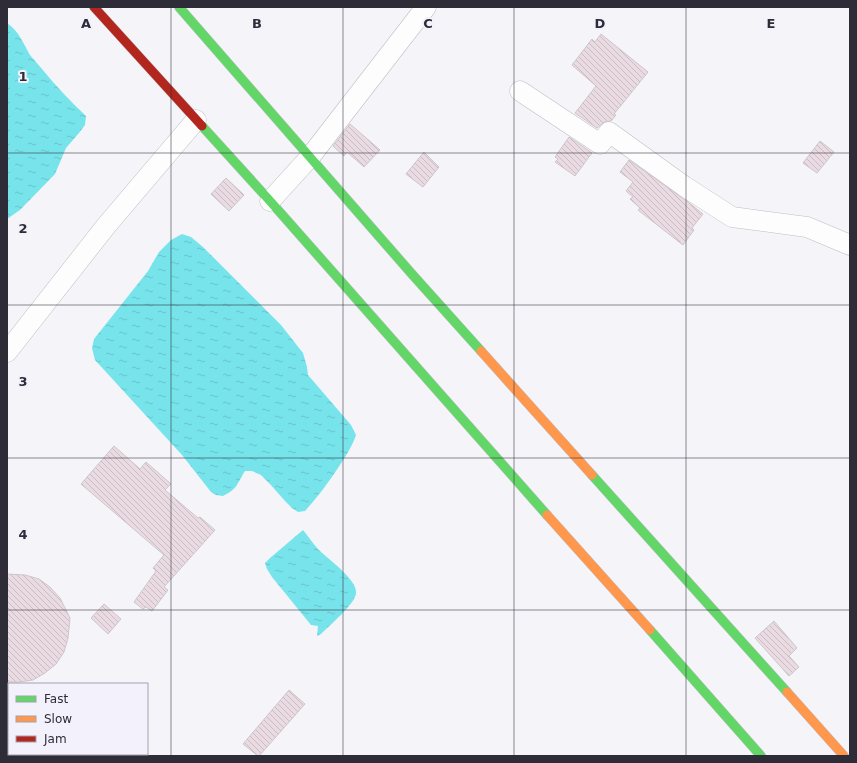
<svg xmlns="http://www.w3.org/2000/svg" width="857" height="763" font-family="'DejaVu Sans',sans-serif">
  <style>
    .water { fill: url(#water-ripples) }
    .building { fill: url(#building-back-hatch); stroke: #ccc6cb }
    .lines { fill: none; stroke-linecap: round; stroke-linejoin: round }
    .street-casing { stroke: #bebec4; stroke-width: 21 }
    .fast-casing { stroke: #bebec4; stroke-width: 10 }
    .slow-casing { stroke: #bebec4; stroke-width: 10 }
    .jam-casing { stroke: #bebec4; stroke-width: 10 }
    .street { stroke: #fdfdfe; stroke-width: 20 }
    .fast { stroke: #63d668; stroke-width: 9 }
    .slow { stroke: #ff974d; stroke-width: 9 }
    .jam { stroke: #b3261e; stroke-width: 9 }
    .grid { fill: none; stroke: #2e2c36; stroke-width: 1; stroke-opacity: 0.55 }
    .grid-label { font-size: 13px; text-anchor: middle; font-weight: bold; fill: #2e2c36; stroke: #f2f1fc; stroke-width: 4; stroke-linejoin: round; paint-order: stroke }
  </style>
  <defs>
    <pattern id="water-ripples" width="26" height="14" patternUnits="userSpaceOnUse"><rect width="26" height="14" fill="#77e4ec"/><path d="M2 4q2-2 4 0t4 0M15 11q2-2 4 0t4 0" fill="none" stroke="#67c4cb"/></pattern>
    <pattern id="building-back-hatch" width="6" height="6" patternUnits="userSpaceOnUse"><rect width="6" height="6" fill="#eadbe2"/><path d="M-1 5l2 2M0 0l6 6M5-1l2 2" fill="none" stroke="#c9bcc2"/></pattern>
  </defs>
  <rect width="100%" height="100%" fill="#f4f4f9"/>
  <g class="water">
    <path d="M7 23C19 31 23 43 30 55 34 60 38 64 42 69 56 86 70 101 86 116L85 125 79 133 66 148 55 174 20 210 7 219Z"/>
    <path d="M182 234 191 237 203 247 281 325 303 353 307 367 308 375 351 425 356 435C352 447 345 457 338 468 328 483 317 498 305 511L298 512 292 508 285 501 270 484 261 475 252 471H245C242 475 241 479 238 483 235 489 229 493 223 496L216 495 211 492 182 455 95 360 92 348 94 339 148 271 159 252 171 240Z"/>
    <path d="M303 530C308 536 312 542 317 548 326 558 359 580 356 594 353 606 330 625 321 634L317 636 318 626 311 625 272 577 267 569 265 563 270 558Z"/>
  </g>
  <g class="building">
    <polygon points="601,34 648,72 614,114 616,115 611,121 604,122 597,128 575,113 596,86 572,65 592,39 595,42"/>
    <polygon points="350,124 380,150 364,167 347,152 344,156 333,146"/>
    <polygon points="569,137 592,153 575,176 555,162 558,159 555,157"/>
    <polygon points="820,141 834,152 817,173 803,163"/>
    <polygon points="424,152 439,167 423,187 406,174"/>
    <polygon points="629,160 688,202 703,214 692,228 694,230 683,245 638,210 640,208 630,199 633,197 626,191 633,182 620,172"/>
    <polygon points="226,178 244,195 229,211 211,194"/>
    <polygon points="114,446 140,469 146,462 171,484 165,490 198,518 200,517 215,530 164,587 168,590 152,611 146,607 143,609 134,602 156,571 153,568 164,555 81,484"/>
    <polygon points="7,574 25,575 39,579 50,587 60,598 70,618 68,638 64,652 56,664 45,673 33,680 19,682 7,682"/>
    <polygon points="104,604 121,619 108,634 91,618"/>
    <polygon points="774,621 797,648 789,656 799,667 789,676 755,638"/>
    <polygon points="289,690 305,704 259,756 258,756 243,744"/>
  </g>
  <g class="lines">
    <defs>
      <g id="street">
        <polyline points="520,91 600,144 609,132 684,186 732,217 807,227 850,245"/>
        <polyline points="270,201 310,157 426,7"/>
        <polyline points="7,352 106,226 196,120"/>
      </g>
      <g id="fast">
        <polyline points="179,7 411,273 481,351"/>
        <polyline points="202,126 270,201 547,515"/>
        <polyline points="592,475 787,692"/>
        <polyline points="650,630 761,756"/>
      </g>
      <g id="slow">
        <polyline points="481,351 592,475"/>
        <polyline points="547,515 650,630"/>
        <polyline points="787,692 844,756"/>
      </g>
      <polyline id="jam" points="94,7 202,126"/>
    </defs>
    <use href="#street" class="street-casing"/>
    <use href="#fast" class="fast-casing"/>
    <use href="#slow" class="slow-casing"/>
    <use href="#jam" class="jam-casing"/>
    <use href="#street" class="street"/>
    <use href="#fast" class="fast"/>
    <use href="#slow" class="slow"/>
    <use href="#jam" class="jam"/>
  </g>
  <path class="grid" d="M171 7V756M343 7V756M514 7V756M686 7V756M7 153H850M7 305H850M7 458H850M7 610H850"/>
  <g class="grid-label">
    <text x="86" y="28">A</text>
    <text x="257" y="28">B</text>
    <text x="428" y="28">C</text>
    <text x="600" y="28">D</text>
    <text x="771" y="28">E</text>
    <text x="23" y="81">1</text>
    <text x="23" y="233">2</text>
    <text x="23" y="386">3</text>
    <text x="23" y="539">4</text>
  </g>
  <rect width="857" height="763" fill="none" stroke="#2e2c36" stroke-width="16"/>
  <rect x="8" y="683" width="140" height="72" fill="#f2f1fc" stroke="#a4a2ad"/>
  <rect x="16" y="696" width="20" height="6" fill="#63d668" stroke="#a4a2ad"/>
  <text x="44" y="703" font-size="12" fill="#2e2c36">Fast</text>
  <rect x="16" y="716" width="20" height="6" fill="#ff974d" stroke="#a4a2ad"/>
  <text x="44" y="723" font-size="12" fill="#2e2c36">Slow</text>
  <rect x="16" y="736" width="20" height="6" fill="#b3261e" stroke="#a4a2ad"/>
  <text x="44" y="743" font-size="12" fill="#2e2c36">Jam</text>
</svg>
